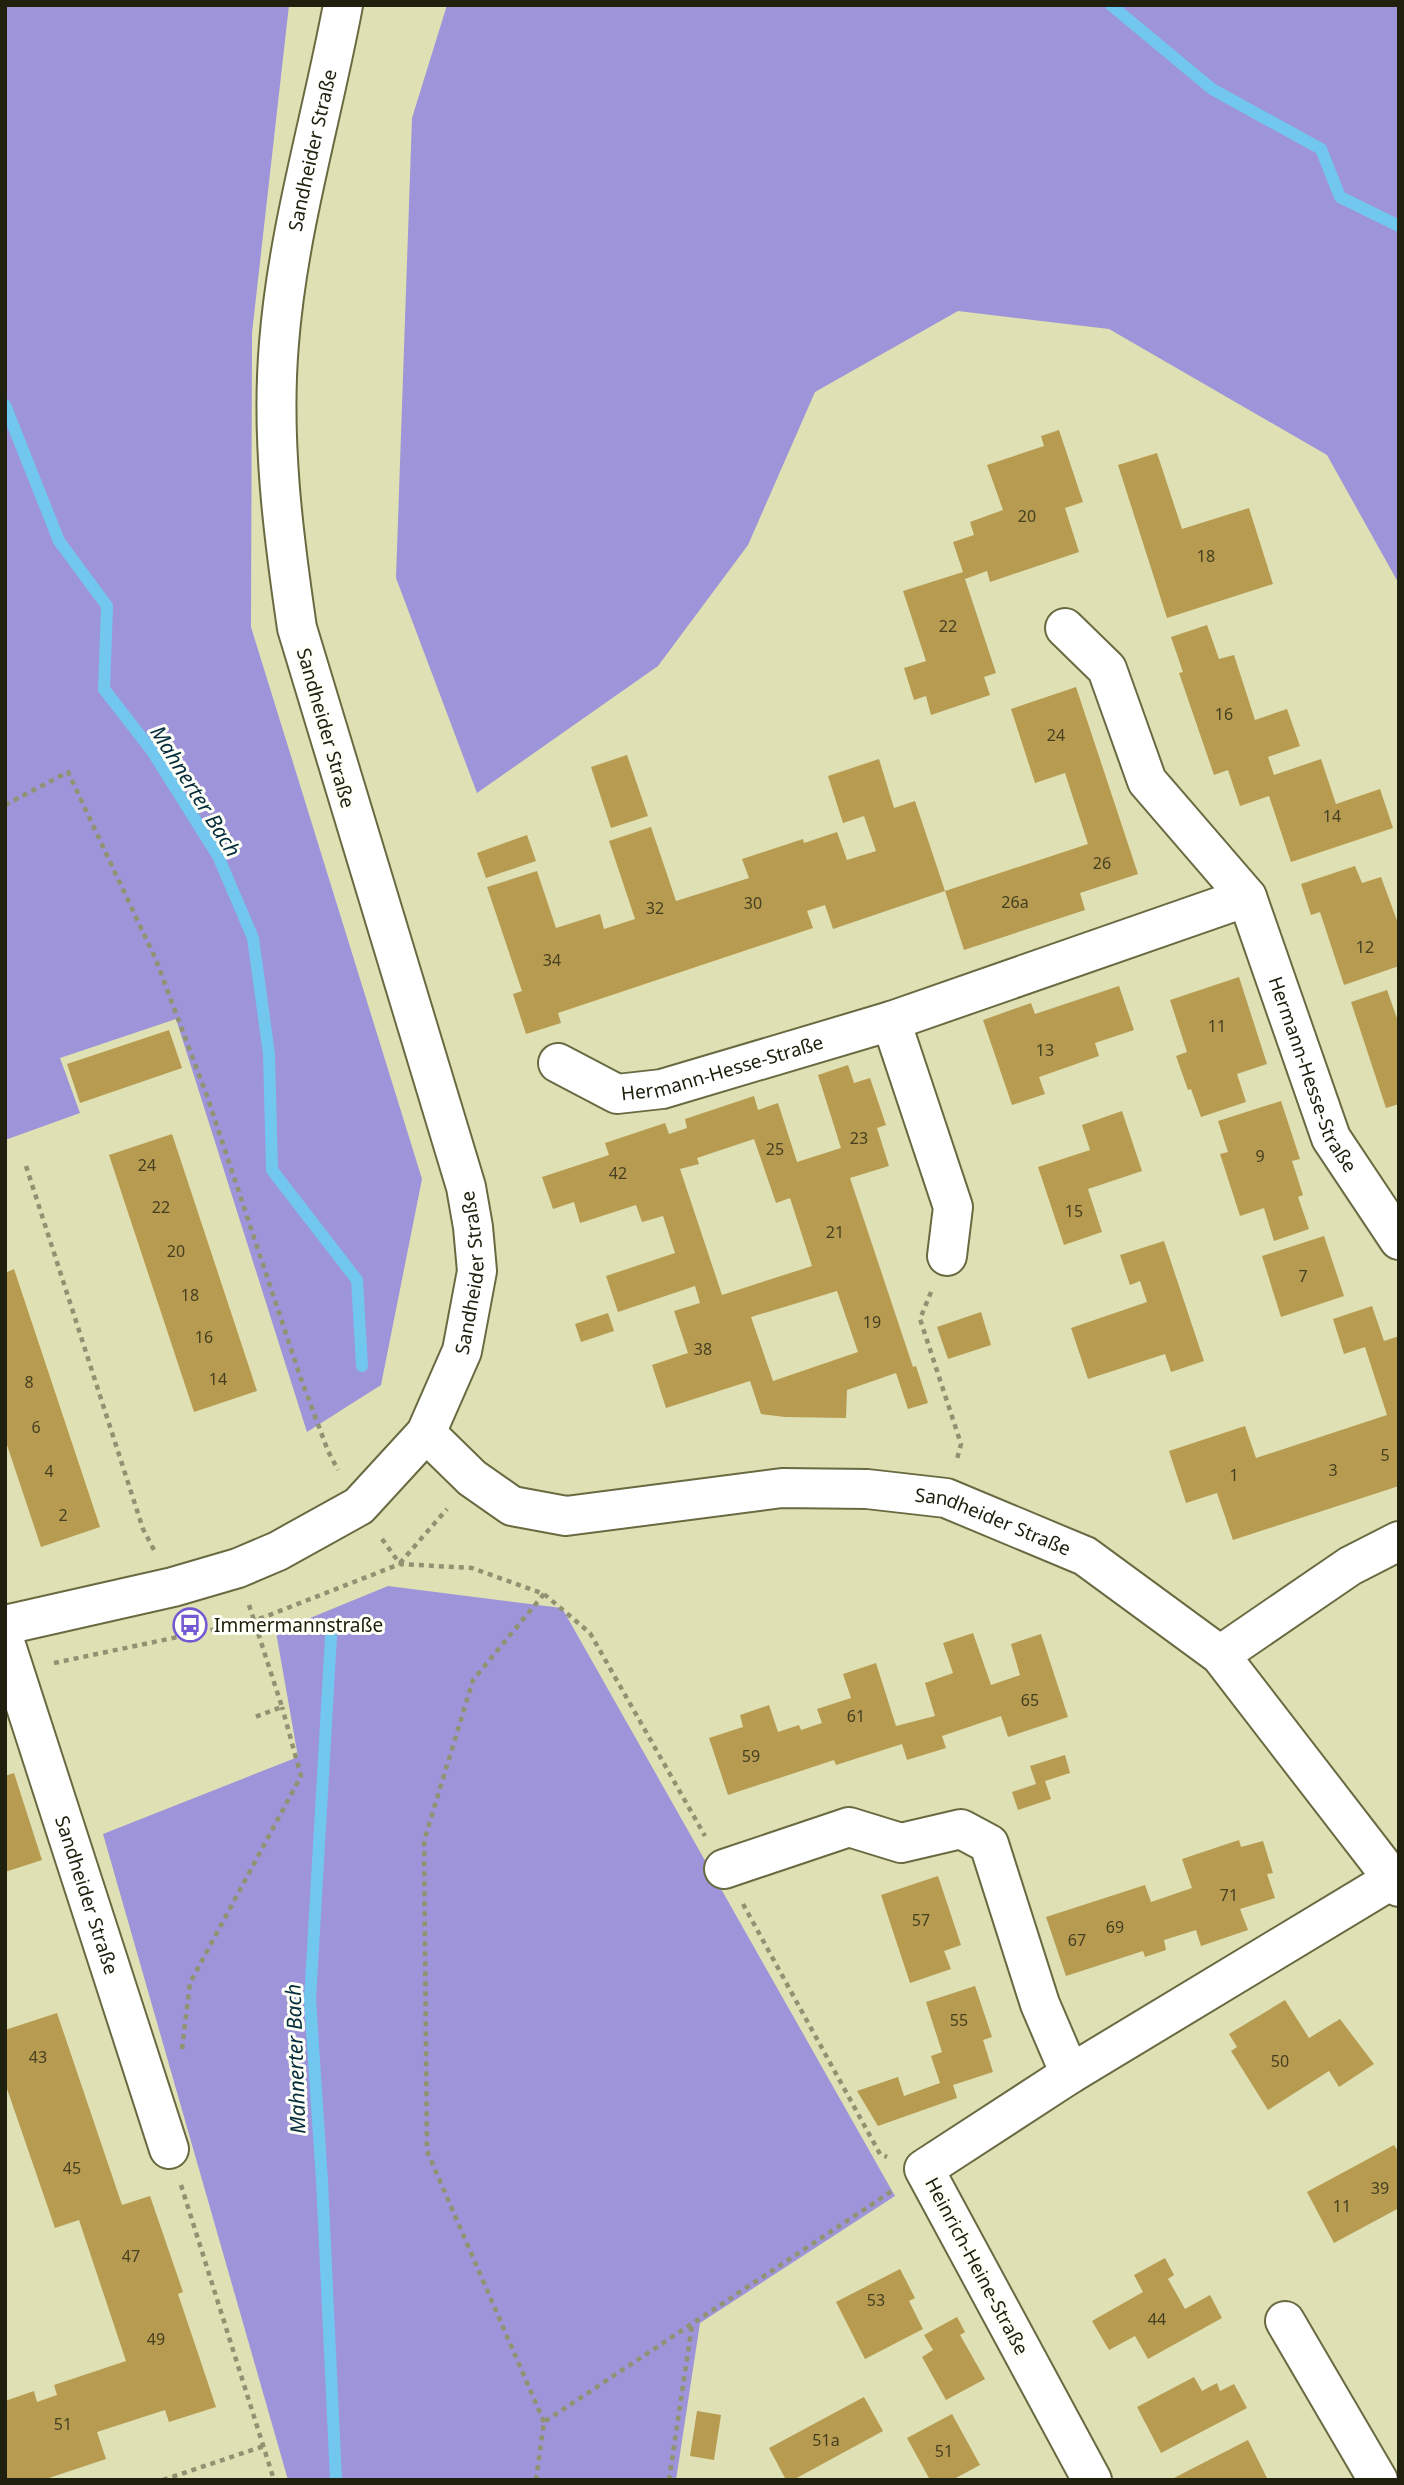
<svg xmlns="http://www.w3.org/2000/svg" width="1404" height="2485" font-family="'Noto Sans',sans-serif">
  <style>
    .forest { fill: #9e94d9 }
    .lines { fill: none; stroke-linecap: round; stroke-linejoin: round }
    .stream { stroke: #72c7ee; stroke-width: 12 }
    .building { fill: #b69b51; fill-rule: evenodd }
    .minor-casing { stroke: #696a41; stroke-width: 42 }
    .tertiary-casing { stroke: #696a41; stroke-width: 42 }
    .path { stroke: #919271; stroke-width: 4.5; stroke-dasharray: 5 5; stroke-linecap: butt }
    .minor { stroke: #fff; stroke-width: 38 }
    .tertiary { stroke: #fff; stroke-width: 38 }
    .labels { text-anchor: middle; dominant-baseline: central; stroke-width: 6; stroke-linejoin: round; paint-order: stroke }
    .number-label { font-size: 16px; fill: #463f20 }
    .street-label { font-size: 19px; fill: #20200f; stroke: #fefff6 }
    .poi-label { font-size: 19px; fill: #20200f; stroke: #fefff6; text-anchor: start }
    .water-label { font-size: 21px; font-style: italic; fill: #052d3d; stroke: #fefff6 }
  </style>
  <rect width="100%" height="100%" fill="#dfe1b4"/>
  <g class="forest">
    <polygon points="5,5 289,5 252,333 251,627 422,1179 381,1385 307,1432 176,1019 60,1058 80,1113 5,1140"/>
    <polygon points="447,5 1399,5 1399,584 1327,455 1109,329 958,311 815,392 748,545 658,666 477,793 396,578 412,118"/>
    <polygon points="388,1586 562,1608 895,2196 700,2323 676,2480 288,2480 103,1834 298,1757 276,1632"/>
  </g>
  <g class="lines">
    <g class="stream">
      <polyline points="1111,5 1212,89 1321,149 1340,197 1399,226"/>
      <polyline points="5,405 59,541 107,606 104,689 152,751 218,856 253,938 269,1054 272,1170 357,1280 362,1366"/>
      <polyline points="331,1637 310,2000 322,2181 336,2480"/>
    </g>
  </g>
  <g class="building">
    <polygon points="1059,430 1083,502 1065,508 1079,552 990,582 987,571 965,579 996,673 984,677 990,695 931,715 926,696 914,700 904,668 926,661 903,591 963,572 953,542 974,535 970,522 1003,510 987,465 1044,446 1041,436"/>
    <polygon points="1157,453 1182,529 1249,508 1273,584 1167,618 1118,465"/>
    <polygon points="1207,625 1219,659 1234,655 1255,720 1287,709 1300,746 1268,757 1274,775 1321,759 1336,804 1380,789 1393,828 1291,862 1269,796 1240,806 1228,770 1214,775 1179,673 1183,672 1171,637"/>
    <polygon points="1076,687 1138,874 1080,893 1085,910 964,950 945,891 1088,844 1065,773 1035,783 1011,709"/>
    <polygon points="627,755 648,816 611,828 591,767"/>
    <polygon points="879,759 894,808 915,801 945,891 833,929 825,905 807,911 813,928 558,1013 561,1023 526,1034 513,994 522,991 487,887 537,871 556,928 600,914 604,929 635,919 609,841 651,827 676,901 749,878 742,859 803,839 804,843 837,832 847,860 876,851 864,816 843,823 828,776"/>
    <polygon points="527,835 536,861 486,878 477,853"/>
    <polygon points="1355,866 1362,883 1381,877 1399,926 1399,966 1344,985 1320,912 1311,915 1301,884"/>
    <polygon points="1239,977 1267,1064 1237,1074 1246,1102 1201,1117 1191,1089 1188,1090 1176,1056 1187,1052 1170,1000"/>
    <polygon points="1119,986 1134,1030 1095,1043 1099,1056 1039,1077 1045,1094 1012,1105 983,1020 1031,1003 1035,1014"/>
    <polygon points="1387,990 1399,1024 1399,1104 1386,1108 1351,1002"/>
    <polygon points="169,1030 182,1068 80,1103 67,1064"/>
    <path d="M848 1065 854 1083 870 1078 886 1125 877 1128 889 1166 850 1178 913 1367 916 1366 928 1403 908 1409 896 1373 847 1390 846 1418 785 1417 761 1414 750 1381 666 1408 652 1365 688 1353 674 1311 700 1303 695 1286 618 1312 606 1276 675 1253 663 1216 642 1222 636 1205 580 1223 574 1202 553 1209 542 1177 609 1155 605 1143 665 1123 669 1134 687 1128 685 1119 754 1096 758 1110 778 1103 797 1162 841 1148 818 1075ZM754 1139 776 1203 790 1198 812 1266 722 1295 680 1169 699 1164 697 1158ZM837 1291 858 1352 773 1381 751 1317Z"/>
    <polygon points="1281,1101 1300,1159 1292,1161 1303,1195 1298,1197 1309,1229 1274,1241 1264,1208 1240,1216 1220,1154 1228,1152 1218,1121"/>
    <polygon points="1122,1111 1142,1171 1088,1189 1102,1232 1064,1245 1038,1167 1090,1150 1082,1125"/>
    <polygon points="172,1134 257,1391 194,1412 109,1155"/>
    <polygon points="1324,1236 1344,1296 1281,1317 1262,1256"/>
    <polygon points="1164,1241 1204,1361 1171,1372 1165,1354 1088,1379 1071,1328 1147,1302 1140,1281 1130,1285 1120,1255"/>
    <polygon points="14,1269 100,1527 41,1547 5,1439 5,1273"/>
    <polygon points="1372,1306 1384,1341 1399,1336 1399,1486 1233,1540 1217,1493 1186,1503 1169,1451 1245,1426 1256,1458 1387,1415 1365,1347 1344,1354 1333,1319"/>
    <polygon points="981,1312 991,1345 948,1359 937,1327"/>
    <polygon points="608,1313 614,1331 581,1342 575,1324"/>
    <polygon points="973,1633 991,1685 1020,1675 1011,1644 1041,1634 1068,1717 1008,1737 1001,1716 942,1736 946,1748 907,1760 902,1744 836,1765 834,1760 728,1795 709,1738 743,1727 740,1715 769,1705 778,1732 799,1725 801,1730 822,1723 817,1709 851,1698 843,1674 876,1663 896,1726 935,1716 925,1683 953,1673 943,1643"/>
    <polygon points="1065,1755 1070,1773 1045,1781 1051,1799 1018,1810 1012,1792 1036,1784 1030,1766"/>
    <polygon points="14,1773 42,1860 5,1872 5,1776"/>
    <polygon points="1239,1840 1241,1847 1263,1841 1273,1873 1267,1874 1275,1898 1240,1909 1248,1930 1201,1946 1196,1930 1164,1940 1166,1950 1145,1957 1143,1951 1066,1976 1046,1917 1145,1885 1151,1902 1192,1888 1182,1859"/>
    <polygon points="938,1876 961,1945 944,1951 951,1969 910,1983 881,1895"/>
    <polygon points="975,1986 992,2037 983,2040 993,2072 953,2085 957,2098 878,2126 857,2091 898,2077 904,2096 940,2083 931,2056 942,2052 926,2002"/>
    <polygon points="1285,2000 1309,2038 1340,2019 1374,2064 1339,2087 1329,2071 1268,2110 1231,2051 1237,2047 1229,2034"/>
    <polygon points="57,2013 122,2205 150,2196 183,2292 178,2294 216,2407 169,2422 165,2410 97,2432 106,2459 43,2480 5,2480 5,2401 34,2391 37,2402 57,2395 54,2385 126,2361 79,2220 55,2228 5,2083 5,2030"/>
    <polygon points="1394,2145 1399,2153 1399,2208 1334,2243 1307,2192"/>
    <polygon points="1165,2258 1174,2275 1168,2279 1185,2309 1210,2295 1222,2318 1148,2359 1135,2336 1109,2350 1092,2321 1143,2292 1134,2275"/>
    <polygon points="900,2269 915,2298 909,2301 923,2329 865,2359 836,2302"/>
    <polygon points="957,2317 965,2332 960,2335 985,2379 946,2400 922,2357 933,2350 924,2335"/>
    <polygon points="1194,2377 1202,2391 1217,2383 1220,2391 1234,2384 1247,2408 1161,2453 1137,2407"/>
    <polygon points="864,2397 883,2431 793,2480 786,2480 769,2448"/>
    <polygon points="697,2411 721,2415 714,2460 690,2456"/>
    <polygon points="952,2414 980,2465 952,2480 930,2480 907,2438"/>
    <polygon points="1248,2440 1268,2480 1170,2480"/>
  </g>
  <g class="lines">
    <defs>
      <g id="minor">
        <path id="s1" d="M1065 628 1107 669 1147 781 1247 897 1331 1138 1399 1240"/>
        <polyline points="891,1021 953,1207 947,1256"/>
        <path id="s2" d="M558 1063 617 1094 662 1089 891 1021 1247 897"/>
        <path id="s3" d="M426 1433 472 1478 512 1506 566 1516 782 1488 867 1489 946 1498 1085 1556 1220 1655 1399 1887"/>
        <path id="s4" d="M5 1642 169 2149"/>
        <polyline points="1220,1655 1350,1566 1399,1541"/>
        <polyline points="724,1869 849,1827 901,1843 961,1829 989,1844 1040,2004 1070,2074"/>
        <polyline points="1285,2321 1378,2480"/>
        <polyline points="1092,2480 924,2169 1070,2074 1393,1879"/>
      </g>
      <g id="tertiary">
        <path id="s5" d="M5 1625 173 1587 238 1568 278 1551 359 1506 426 1433 462 1351 477 1271 473 1227 466 1187 297 628C283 533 271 439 279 343 288 229 322 118 343 5"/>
      </g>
    </defs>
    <use href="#minor" class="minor-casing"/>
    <use href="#tertiary" class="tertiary-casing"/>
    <g class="path">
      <polyline points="5,805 68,772 156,960 207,1096 300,1376 328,1451 338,1470"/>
      <polyline points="26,1166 143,1529 154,1550"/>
      <polyline points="931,1292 920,1319 961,1444 957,1459"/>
      <polyline points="382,1539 400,1564"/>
      <polyline points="400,1563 447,1509"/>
      <polyline points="544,1594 473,1680 424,1841 427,2151 544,2422"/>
      <polyline points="249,1605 282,1707 255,1717"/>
      <polyline points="54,1663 254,1621 400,1564 472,1568 544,1594 590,1633 705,1836"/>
      <polyline points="743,1904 880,2154 887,2157"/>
      <polyline points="182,2049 190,1983 301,1776 282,1707"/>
      <polyline points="181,2185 274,2480"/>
      <polyline points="163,2480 264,2446"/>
      <polyline points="536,2480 544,2422 892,2191"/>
      <polyline points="669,2480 692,2325"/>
    </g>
    <use href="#minor" class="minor"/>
    <use href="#tertiary" class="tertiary"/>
  </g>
  <defs>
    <symbol id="bus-ring" viewBox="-11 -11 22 22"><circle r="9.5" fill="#fefff6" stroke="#7559d3" stroke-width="1.5"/><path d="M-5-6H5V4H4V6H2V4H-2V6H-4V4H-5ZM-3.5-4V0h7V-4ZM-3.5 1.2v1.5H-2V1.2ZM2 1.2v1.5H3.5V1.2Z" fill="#7559d3"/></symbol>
  </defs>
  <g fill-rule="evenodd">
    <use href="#bus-ring" x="171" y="1606" width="38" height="38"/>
  </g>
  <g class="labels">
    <g class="number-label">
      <text x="1027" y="516">20</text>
      <text x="1206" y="556">18</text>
      <text x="948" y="626">22</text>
      <text x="1224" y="714">16</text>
      <text x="1056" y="735">24</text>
      <text x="1332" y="816">14</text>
      <text x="1102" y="863">26</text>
      <text x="1015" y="902">26a</text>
      <text x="753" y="903">30</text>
      <text x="655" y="908">32</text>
      <text x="1365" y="947">12</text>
      <text x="552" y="960">34</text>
      <text x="1217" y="1026">11</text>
      <text x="1045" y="1050">13</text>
      <text x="859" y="1138">23</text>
      <text x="775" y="1149">25</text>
      <text x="1260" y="1156">9</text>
      <text x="147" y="1165">24</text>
      <text x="618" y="1173">42</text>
      <text x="161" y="1207">22</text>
      <text x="1074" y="1211">15</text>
      <text x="835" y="1232">21</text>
      <text x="176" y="1251">20</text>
      <text x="1303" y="1276">7</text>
      <text x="190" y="1295">18</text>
      <text x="872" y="1322">19</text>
      <text x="204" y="1337">16</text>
      <text x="703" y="1349">38</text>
      <text x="218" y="1379">14</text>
      <text x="29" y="1382">8</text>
      <text x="36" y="1427">6</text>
      <text x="1385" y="1455">5</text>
      <text x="1333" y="1470">3</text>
      <text x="49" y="1471">4</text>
      <text x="1234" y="1475">1</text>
      <text x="63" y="1515">2</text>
      <text x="1030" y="1700">65</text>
      <text x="856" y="1716">61</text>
      <text x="751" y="1756">59</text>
      <text x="1229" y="1895">71</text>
      <text x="921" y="1920">57</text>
      <text x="1115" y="1927">69</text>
      <text x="1077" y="1940">67</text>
      <text x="959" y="2020">55</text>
      <text x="38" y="2057">43</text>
      <text x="1280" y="2061">50</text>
      <text x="72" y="2168">45</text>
      <text x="1380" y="2188">39</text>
      <text x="1342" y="2206">11</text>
      <text x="131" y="2256">47</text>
      <text x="876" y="2300">53</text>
      <text x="1157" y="2319">44</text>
      <text x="156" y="2339">49</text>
      <text x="63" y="2424">51</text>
      <text x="826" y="2440">51a</text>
      <text x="944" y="2451">51</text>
    </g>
    <g class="street-label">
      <text stroke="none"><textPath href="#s5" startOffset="1797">Sandheider Straße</textPath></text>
      <text transform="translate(326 728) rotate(74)">Sandheider Straße</text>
      <text stroke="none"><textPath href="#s2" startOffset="175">Hermann-Hesse-Straße</textPath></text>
      <text stroke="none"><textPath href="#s1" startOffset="520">Hermann-Hesse-Straße</textPath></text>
      <text stroke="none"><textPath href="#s5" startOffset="644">Sandheider Straße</textPath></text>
      <text stroke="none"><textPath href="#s3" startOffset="602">Sandheider Straße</textPath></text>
      <text stroke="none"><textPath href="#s4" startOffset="266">Sandheider Straße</textPath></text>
      <text transform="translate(977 2266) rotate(62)">Heinrich-Heine-Straße</text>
    </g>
    <g class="poi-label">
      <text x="214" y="1625">Immermannstraße</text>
    </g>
    <g class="water-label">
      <text transform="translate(196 791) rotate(58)">Mahnerter Bach</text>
      <text transform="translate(295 2059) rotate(-92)">Mahnerter Bach</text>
    </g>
  </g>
  <rect width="1404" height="2485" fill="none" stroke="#20200f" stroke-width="14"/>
</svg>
